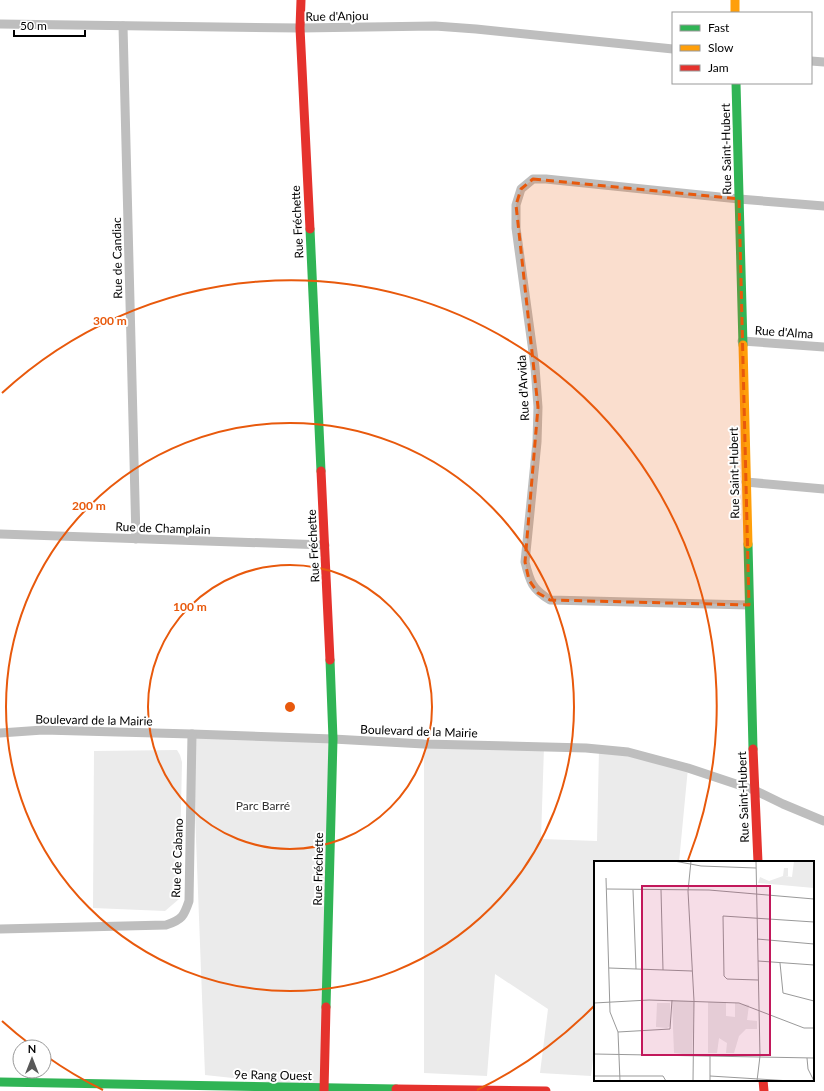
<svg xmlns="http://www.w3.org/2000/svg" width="824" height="1091" font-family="Lato,sans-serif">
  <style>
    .green { fill: #ebebeb }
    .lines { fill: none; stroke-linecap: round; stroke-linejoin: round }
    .street { stroke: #bebebe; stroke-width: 9 }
    .fast { stroke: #30b455; stroke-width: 9 }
    .slow { stroke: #ff9f0a; stroke-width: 9 }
    .jam { stroke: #e5322d; stroke-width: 9 }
    .marked { fill: #e8590c; fill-opacity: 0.2; stroke: #e8590c; stroke-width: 3; stroke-dasharray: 8 5; stroke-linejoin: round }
    .ring { fill: none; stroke: #e8590c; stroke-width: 2 }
    .labels { text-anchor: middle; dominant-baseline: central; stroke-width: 4; stroke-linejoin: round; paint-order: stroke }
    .street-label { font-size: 12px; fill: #000; stroke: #fff }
    .park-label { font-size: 12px; fill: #313131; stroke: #fff }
    .inset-road { fill: none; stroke: #999; stroke-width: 1 }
    .view { fill: #c2185b; fill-opacity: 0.15; stroke: #c2185b; stroke-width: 2 }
    .inset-edge { fill: none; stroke: #000; stroke-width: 2 }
    .centre { fill: #e8590c; stroke: #fff; stroke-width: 2 }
    .ring-label { font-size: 12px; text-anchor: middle; font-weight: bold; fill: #e8590c; stroke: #fff; stroke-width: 4; stroke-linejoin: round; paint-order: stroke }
  </style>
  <rect width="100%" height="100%" fill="#fff"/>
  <g class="green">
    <polygon points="192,734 333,739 324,1088 205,1075"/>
    <polygon points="424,744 544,747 541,839 597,841 599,749 688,768 679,862 595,862 595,1043 591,1076 540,1073 548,1009 495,974 487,1076 424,1073"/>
    <polygon points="177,750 180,755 182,762 179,899 165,911 93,908 94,751"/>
  </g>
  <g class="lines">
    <g class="street">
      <polyline points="0,24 300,28 435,26 476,29 673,49"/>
      <polyline points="123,26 136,539"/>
      <polyline points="811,61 824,62"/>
      <polyline points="742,341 824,347"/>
      <polyline points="746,482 824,489"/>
      <polyline points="0,534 325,545"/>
      <path d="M749 605 550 600C532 589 530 582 525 562L537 442 538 407 535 367 516 228V205L521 189 533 179H546L739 199 824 206"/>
      <polyline points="0,733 43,730 192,734 333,739 424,744 586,748 628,752 688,768 754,790 783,804 824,821"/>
      <path d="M0 929 166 925C182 920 184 916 189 901L192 734"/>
    </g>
    <g class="fast">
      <polyline points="736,83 743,345"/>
      <polyline points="310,229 321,471"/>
      <polyline points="748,544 753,749"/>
      <polyline points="326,1007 333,739 330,660"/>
      <polyline points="0,1082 396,1089"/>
    </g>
    <g class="slow">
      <polyline points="735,0 735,13"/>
      <polyline points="743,345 748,544"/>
    </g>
    <g class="jam">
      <polyline points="301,0 300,28 310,229"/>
      <polyline points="321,471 330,660"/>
      <polyline points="753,749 758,862"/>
      <polyline points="763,1080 764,1091"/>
      <polyline points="396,1089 546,1091"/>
      <polyline points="324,1091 326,1007"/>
    </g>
  </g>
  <path class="marked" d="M533 179 739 199 749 605 550 600 538 593 529 580 525 562 538 407 516 205 521 189Z"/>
  <g class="ring">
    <circle cx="290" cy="707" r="142"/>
    <circle cx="290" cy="707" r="284"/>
    <path d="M594 1006A426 426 0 0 1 477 1090M103 1090A426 426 0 0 1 46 1056M31 1045A426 426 0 0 1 2 1021M2 393A426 426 0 0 1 688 860"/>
  </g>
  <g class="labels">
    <g class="street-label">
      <text transform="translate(337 16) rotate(-1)">Rue d'Anjou</text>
      <text transform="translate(726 149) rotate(-91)">Rue Saint-Hubert</text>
      <text transform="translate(297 222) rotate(-93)">Rue Fréchette</text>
      <text transform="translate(117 258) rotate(-91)">Rue de Candiac</text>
      <text transform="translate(784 332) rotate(4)">Rue d'Alma</text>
      <text transform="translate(523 388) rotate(-93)">Rue d'Arvida</text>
      <text transform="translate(734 473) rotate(-91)">Rue Saint-Hubert</text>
      <text transform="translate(163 528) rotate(2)">Rue de Champlain</text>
      <text transform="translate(313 546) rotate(-93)">Rue Fréchette</text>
      <text transform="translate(94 720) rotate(1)">Boulevard de la Mairie</text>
      <text transform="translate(419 731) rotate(2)">Boulevard de la Mairie</text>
      <text transform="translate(743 797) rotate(-92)">Rue Saint-Hubert</text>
      <text transform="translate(177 858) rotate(-88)">Rue de Cabano</text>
      <text transform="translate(318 869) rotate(-89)">Rue Fréchette</text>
      <text transform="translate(273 1075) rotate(1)">9e Rang Ouest</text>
    </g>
    <g class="park-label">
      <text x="263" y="805">Parc Barré</text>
    </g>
  </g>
  <g transform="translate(594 861)">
    <rect width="220" height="220" fill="#fff"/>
    <path d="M200 0H220V27L164 22 166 16 175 20 189 15 190 7H194V15H191L198 16ZM78 139 100 140 98 194 80 192ZM114 141H132V155L141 156V142L155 144 153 159 163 160V168H152L145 175 140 192H132L133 182 125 177 123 192H114ZM63 142H76V165L73 167 62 166Z" fill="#ebebeb"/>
    <path class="inset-road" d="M80 0 107 5 162 7M97 0 94 30 100 140 99 220M162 0 166 195 163 220M12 17 16 151 24 171 26 220M13 28 115 29 220 38M39 29 42 108M67 29 69 109M163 78 220 83M164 100 220 104M186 102 189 132 220 140M15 107 98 110M164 119 133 118 130 115 129 55 220 61M0 142 55 139 145 142 210 167H220M24 171 76 168 78 139M0 193 220 197M116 194V220M213 197 214 208 220 220M0 215H69L72 220M116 215 197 220"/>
    <path class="view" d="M48 25H176V194H48Z"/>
    <rect width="220" height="220" class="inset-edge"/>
  </g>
  <circle cx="290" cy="707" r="6" class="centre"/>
  <g class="ring-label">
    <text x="110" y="325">300 m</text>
    <text x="89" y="510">200 m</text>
    <text x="190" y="611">100 m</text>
  </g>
  <rect x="672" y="12" width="140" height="72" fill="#ffffff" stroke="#999999"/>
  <rect x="680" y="25" width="20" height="6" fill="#30b455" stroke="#999999"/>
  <text x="708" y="32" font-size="12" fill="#000000">Fast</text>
  <rect x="680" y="45" width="20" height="6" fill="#ff9f0a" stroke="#999999"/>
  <text x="708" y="52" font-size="12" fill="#000000">Slow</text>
  <rect x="680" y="65" width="20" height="6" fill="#e5322d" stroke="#999999"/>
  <text x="708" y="72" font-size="12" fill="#000000">Jam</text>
  <g transform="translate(32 1059)"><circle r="19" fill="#ffffff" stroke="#999999"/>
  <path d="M0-3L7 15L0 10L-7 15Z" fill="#595959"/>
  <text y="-6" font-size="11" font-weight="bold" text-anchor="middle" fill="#000000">N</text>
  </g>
  <path d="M14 30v6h71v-6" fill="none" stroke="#000000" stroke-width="2"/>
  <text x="20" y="30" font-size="12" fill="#000000" stroke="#ffffff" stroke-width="3" paint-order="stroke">50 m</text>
</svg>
